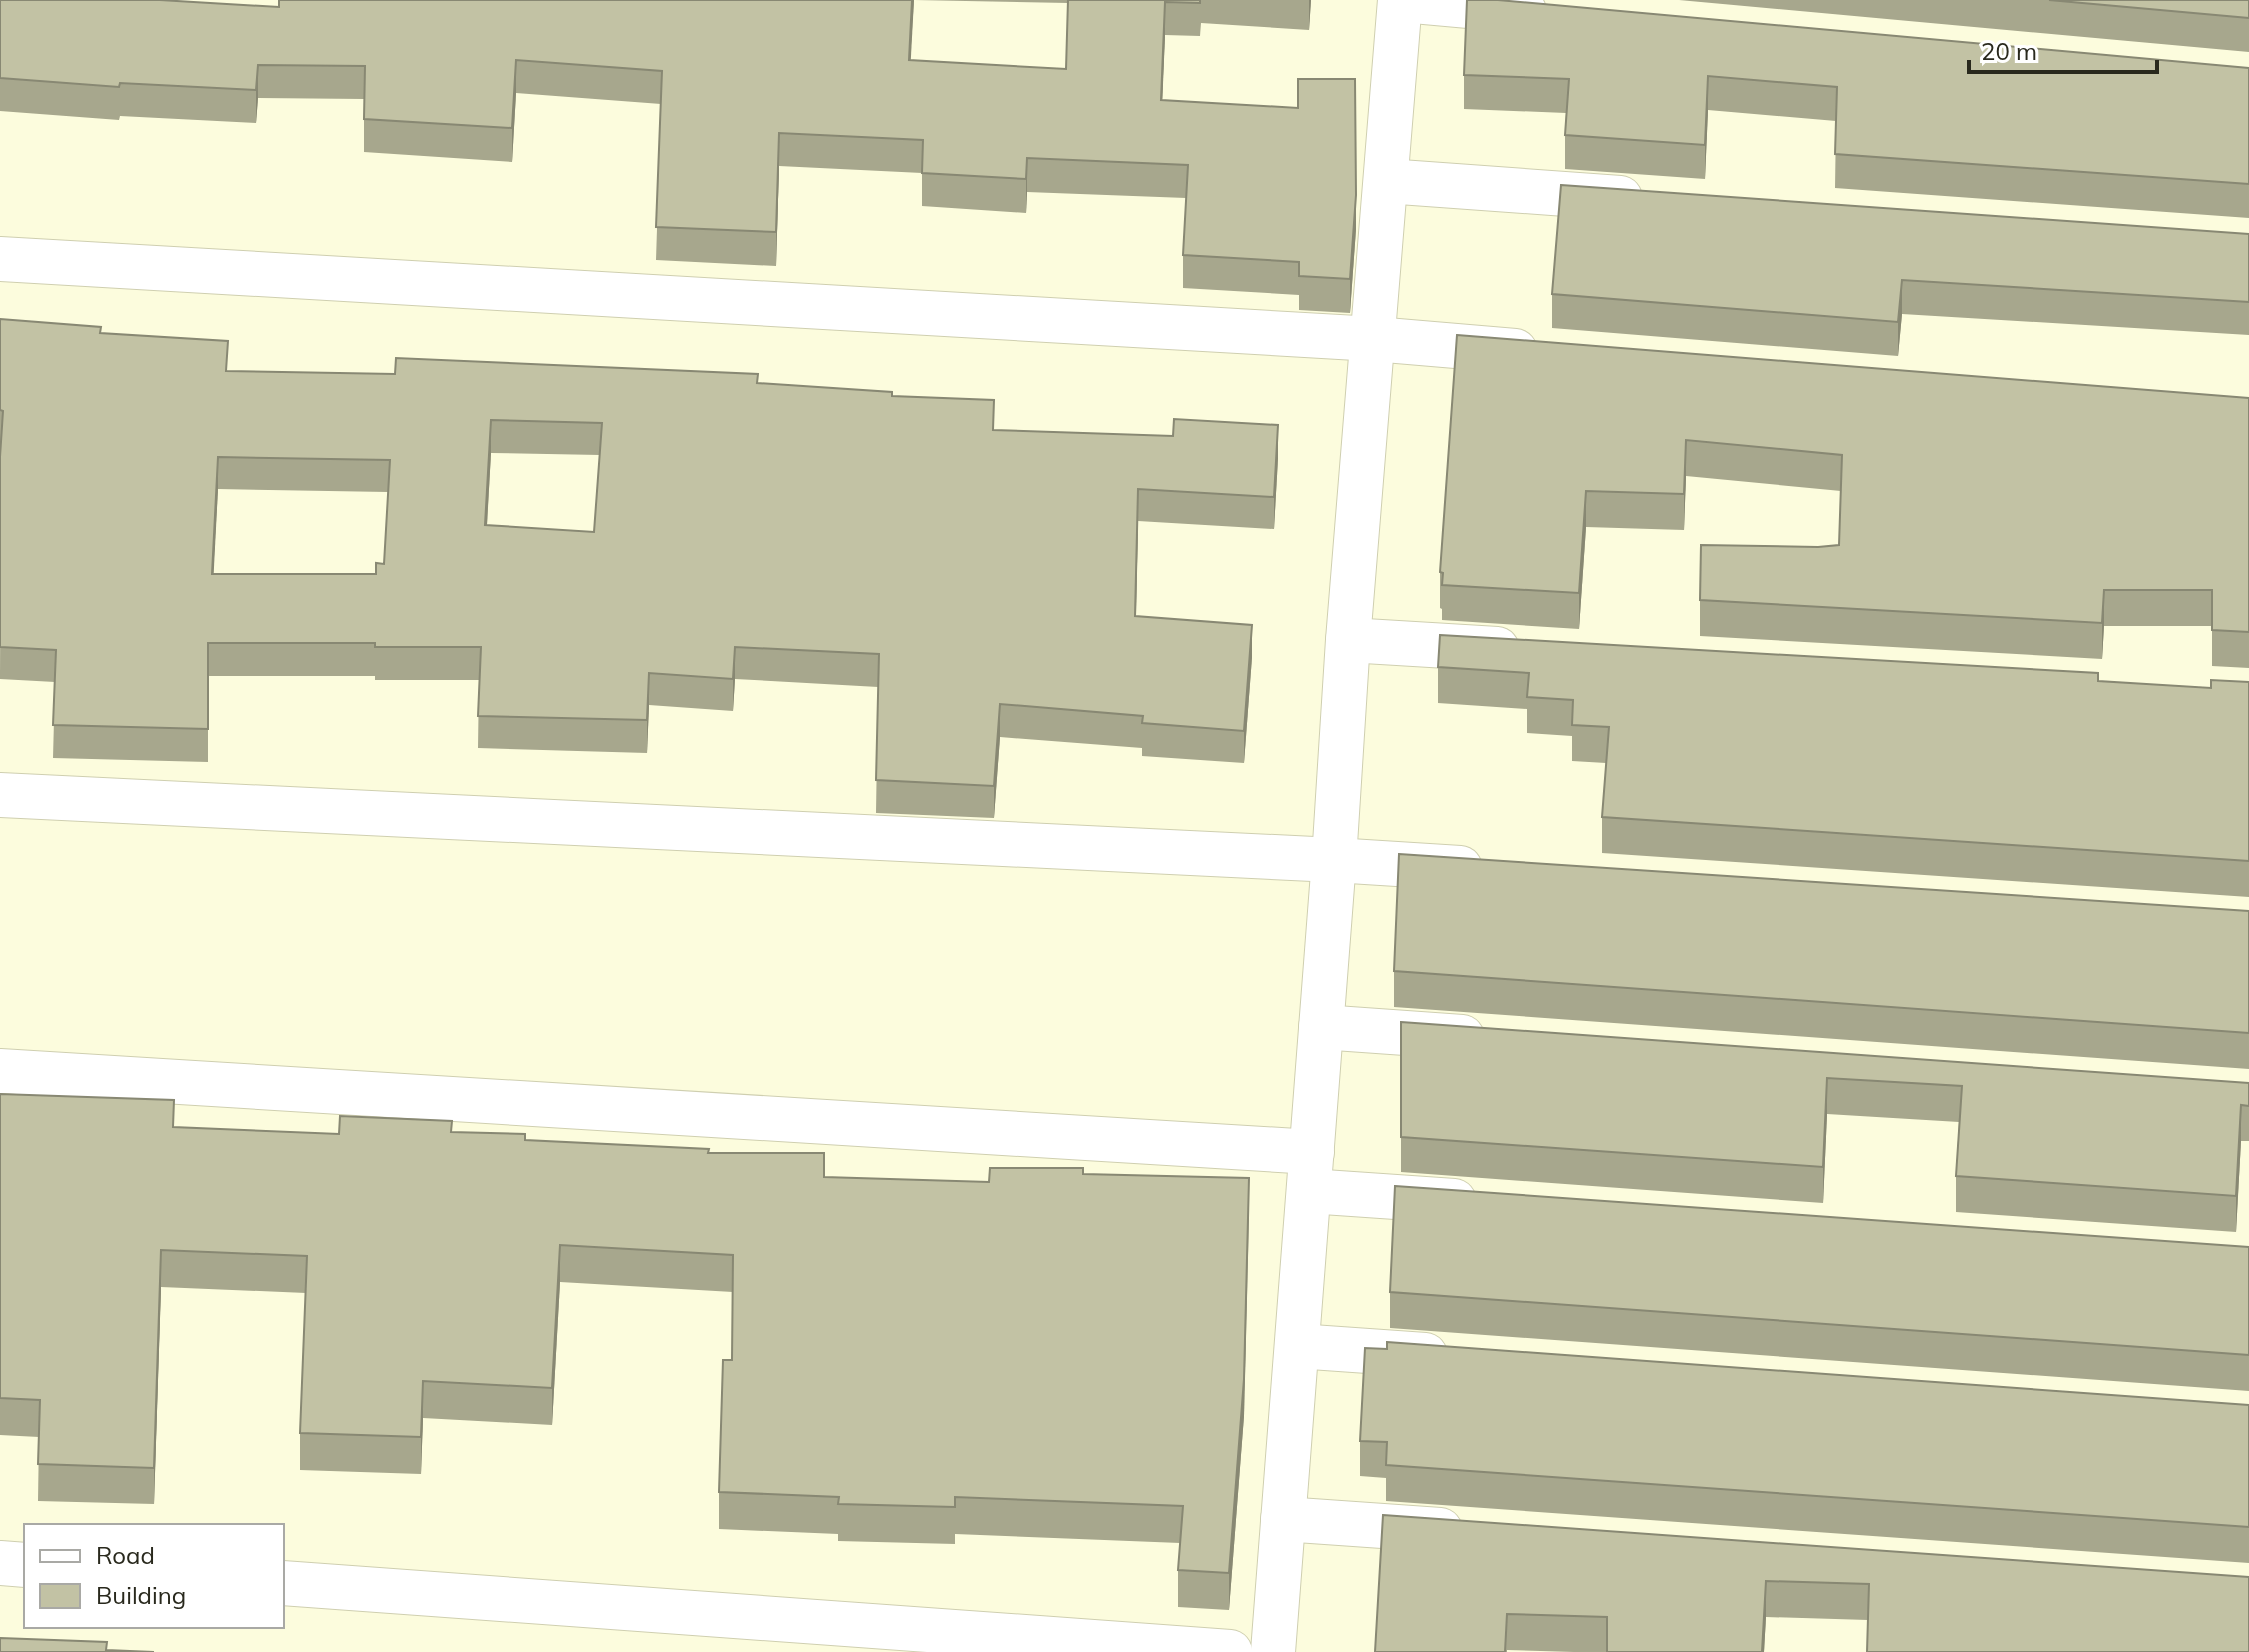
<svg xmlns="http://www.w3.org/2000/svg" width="2249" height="1652" font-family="Mulish,sans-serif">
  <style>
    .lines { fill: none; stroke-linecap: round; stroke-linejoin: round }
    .street-casing { stroke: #cfcfb0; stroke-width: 46 }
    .street { stroke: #fff; stroke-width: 44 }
    .wall { fill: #a7a78d; fill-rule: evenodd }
    .shaded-wall { fill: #888873 }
    .building { fill: #c2c2a4; stroke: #888873; stroke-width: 2; fill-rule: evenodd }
  </style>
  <rect width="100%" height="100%" fill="#fcfcdd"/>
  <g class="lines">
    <defs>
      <g id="street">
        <polyline points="1403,0 1524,11"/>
        <polyline points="1386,181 1620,198"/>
        <polyline points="0,259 1374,339 1515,351"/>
        <polyline points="1348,640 1497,649"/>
        <polyline points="0,795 1334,860 1460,868"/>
        <polyline points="1321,1027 1462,1037"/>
        <polyline points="0,1071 1312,1152"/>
        <polyline points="1309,1191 1454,1201"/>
        <polyline points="1297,1346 1425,1355"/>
        <polyline points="1283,1519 1440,1530"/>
        <polyline points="0,1563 26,1565"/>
        <polyline points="282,1583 1230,1652"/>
        <polyline points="1273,1652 1334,860 1348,640 1400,0"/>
      </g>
    </defs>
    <use href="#street" class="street-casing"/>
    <use href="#street" class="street"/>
  </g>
  <g class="wall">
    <path d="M0 0 279 7 914 0H1311L1309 30 1201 23 1200 36 1165 35 1162 100 1356 229 1350 313 1299 310V295L1183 288V255L1186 198 1027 192 1026 213 922 206V173L779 166 776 266 656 260 661 104 516 93 512 162 364 152V99L258 98 256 123 120 116 119 120 0 111ZM914 0 1068 3 1066 69 910 60Z"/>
    <polygon points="1679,0 2249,0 2249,52"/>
    <polygon points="2249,68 2249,218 1835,188 1836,121 1708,110 1705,179 1565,169 1565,135 1566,113 1464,109 1464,75"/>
    <polygon points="2249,234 2249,335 1902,314 1898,356 1552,328 1552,294"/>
    <path d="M0 319 101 333 228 371 758 383 892 396 994 430 1278 458 1274 529 1138 521 1136 616 1252 657 1244 763 1142 756V748L1000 737 994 818 876 813 878 687 735 679 733 711 649 705 647 753 478 748 479 680H375V676H208V762L53 758 55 682 0 679 1 443H0ZM491 453 600 455 594 532 487 526ZM218 489 388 492 384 564 376 574H213Z"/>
    <polygon points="1457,335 2249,398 2249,668 2212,666 2212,626 2104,626 2102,659 1700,636 1700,600 1818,547 1839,545 1841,491 1686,476 1684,530 1586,527 1579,629 1442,620 1442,609 1440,608 1440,572"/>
    <polygon points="1438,667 2098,681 2211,688 2249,682 2249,897 1602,853 1602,817 1606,763 1572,761 1572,736 1527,733 1527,709 1438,703"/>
    <polygon points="2249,911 2249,1069 1394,1007 1394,971"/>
    <polygon points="1401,1022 2249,1083 2249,1141 2241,1141 2236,1232 1956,1212 1956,1176 1959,1122 1827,1114 1823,1203 1401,1172"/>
    <polygon points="0,1094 174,1127 339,1134 452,1132 525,1140 709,1153 824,1177 989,1182 1083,1174 1249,1215 1244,1416 1229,1610 1178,1607 1178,1570 1180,1543 955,1534 955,1544 838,1541 838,1534 719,1529 719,1492 732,1360 733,1292 560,1282 552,1425 423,1418 421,1474 300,1470 300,1433 306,1293 161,1287 154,1504 38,1501 39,1437 0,1435"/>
    <polygon points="2249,1247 2249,1391 1390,1328 1390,1292"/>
    <polygon points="2249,1405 2249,1563 1386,1501 1386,1478 1360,1476 1360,1441"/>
    <polygon points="1383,1515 2249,1577 1868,1620 1766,1617 1764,1652 1574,1652 1507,1650 1507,1652 1375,1652"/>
  </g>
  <g class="shaded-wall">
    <polygon points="912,0 914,0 909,93 909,60"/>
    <polygon points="1309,0 1311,0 1309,30"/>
    <polygon points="1165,2 1165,35 1161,133 1161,100"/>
    <polygon points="516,60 516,93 512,162 512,128"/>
    <polygon points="258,65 258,98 256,123 256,90"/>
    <polygon points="1708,76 1708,110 1705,179 1705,145"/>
    <polygon points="779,133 779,166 776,266 776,232"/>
    <polygon points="1027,158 1027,192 1026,213 1026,179"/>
    <polygon points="1356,195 1356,229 1350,313 1350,279"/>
    <polygon points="1902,280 1902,314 1898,356 1898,322"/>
    <polygon points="491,420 491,453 485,558 485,525"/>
    <polygon points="1278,425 1278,458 1274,529 1274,497"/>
    <polygon points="1686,440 1686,476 1684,530 1684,494"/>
    <polygon points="218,457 218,489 212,606 212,574"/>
    <polygon points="1138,489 1138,521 1135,649 1135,616"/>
    <polygon points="1586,491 1586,527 1579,629 1579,593"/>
    <polygon points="2104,590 2104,626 2102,659 2102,623"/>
    <polygon points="1252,625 1252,657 1244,763 1244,731"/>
    <polygon points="735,647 735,679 733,711 733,679"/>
    <polygon points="649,673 649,705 647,753 647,720"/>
    <polygon points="1000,704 1000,737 994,818 994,786"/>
    <polygon points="1827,1078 1827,1114 1823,1203 1823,1167"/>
    <polygon points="2241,1105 2241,1141 2236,1232 2236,1196"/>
    <polygon points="1249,1178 1244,1416 1229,1610 1229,1573"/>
    <polygon points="560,1245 560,1282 552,1425 552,1388"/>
    <polygon points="161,1250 161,1287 154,1504 154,1468"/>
    <polygon points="423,1381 423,1418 421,1474 421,1437"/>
    <polygon points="1766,1581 1766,1617 1764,1652 1762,1652"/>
  </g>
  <g class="building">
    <polygon points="0,0 160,0 279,7 279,0 912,0 909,60 1066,69 1068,0 1200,0 1200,3 1165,2 1161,100 1298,108 1298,79 1355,79 1356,195 1350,279 1299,276 1299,262 1183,255 1188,165 1027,158 1026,179 922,173 923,140 779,133 776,232 656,227 662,71 516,60 512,128 364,119 365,66 258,65 256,90 120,83 119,87 0,78"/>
    <polygon points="1467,0 1498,0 2249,68 2249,184 1835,154 1837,87 1708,76 1705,145 1565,135 1569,79 1464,75"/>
    <polygon points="2049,0 2249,0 2249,18"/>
    <polygon points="1561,185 2249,234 2249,302 1902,280 1898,322 1552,294"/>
    <path d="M0 319 101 327 100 333 228 341 226 371 395 374 396 358 758 374 757 383 892 392V396L994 400 993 430 1173 436 1174 419 1278 425 1274 497 1138 489 1135 616 1252 625 1244 731 1142 723 1143 716 1000 704 994 786 876 780 879 654 735 647 733 679 649 673 647 720 478 716 481 647H375V643H208V729L53 725 56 650 0 647V457L3 411 0 410ZM491 420 602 423 594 532 485 525ZM218 457 390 460 384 564 376 563V574H212Z"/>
    <polygon points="1457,335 2249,398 2249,632 2212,630 2212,590 2104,590 2102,623 1700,600 1701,545 1818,547 1839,545 1842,455 1686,440 1684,494 1586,491 1579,593 1442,585 1443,573 1440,572"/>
    <polygon points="1440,635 2098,673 2098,681 2211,688 2211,680 2249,682 2249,861 1602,817 1609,727 1572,725 1573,700 1527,697 1529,673 1438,667"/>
    <polygon points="1399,854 2249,911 2249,1033 1394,971"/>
    <polygon points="1401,1022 2249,1083 2249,1106 2241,1105 2236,1196 1956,1176 1962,1086 1827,1078 1823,1167 1401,1137"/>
    <polygon points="0,1094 174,1100 173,1127 339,1134 340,1116 452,1121 451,1132 525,1134 525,1140 709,1149 708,1153 824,1153 824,1177 989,1182 990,1168 1083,1168 1083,1174 1249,1178 1244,1379 1229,1573 1178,1570 1183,1506 955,1497 955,1507 838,1504 839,1497 719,1492 723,1360 732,1360 733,1255 560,1245 552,1388 423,1381 421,1437 300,1433 307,1256 161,1250 154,1468 38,1464 40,1400 0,1398"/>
    <polygon points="1395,1186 2249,1247 2249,1355 1390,1292"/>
    <polygon points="1387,1342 2249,1405 2249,1527 1386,1465 1387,1442 1360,1441 1365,1348 1387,1349"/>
    <polygon points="1383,1515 2249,1577 2249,1652 1867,1652 1869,1584 1766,1581 1762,1652 1607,1652 1607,1617 1507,1614 1505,1652 1375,1652"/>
    <polygon points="0,1638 107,1642 106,1650 154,1652 0,1652"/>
  </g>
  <rect x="24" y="1524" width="260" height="104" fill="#ffffff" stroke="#a9a9a5" stroke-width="2"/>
  <rect x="40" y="1550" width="40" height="12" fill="#ffffff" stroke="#a9a9a5" stroke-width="2"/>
  <text x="96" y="1564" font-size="24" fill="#29291d">Road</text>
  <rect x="40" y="1584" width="40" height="24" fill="#c2c2a4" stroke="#a9a9a5" stroke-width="2"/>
  <text x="96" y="1604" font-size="24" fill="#29291d">Building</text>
  <path d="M1969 60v12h188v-12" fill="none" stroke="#29291d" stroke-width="4"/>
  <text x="1981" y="60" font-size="24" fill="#29291d" stroke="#ffffff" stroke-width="6" paint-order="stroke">20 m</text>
</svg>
